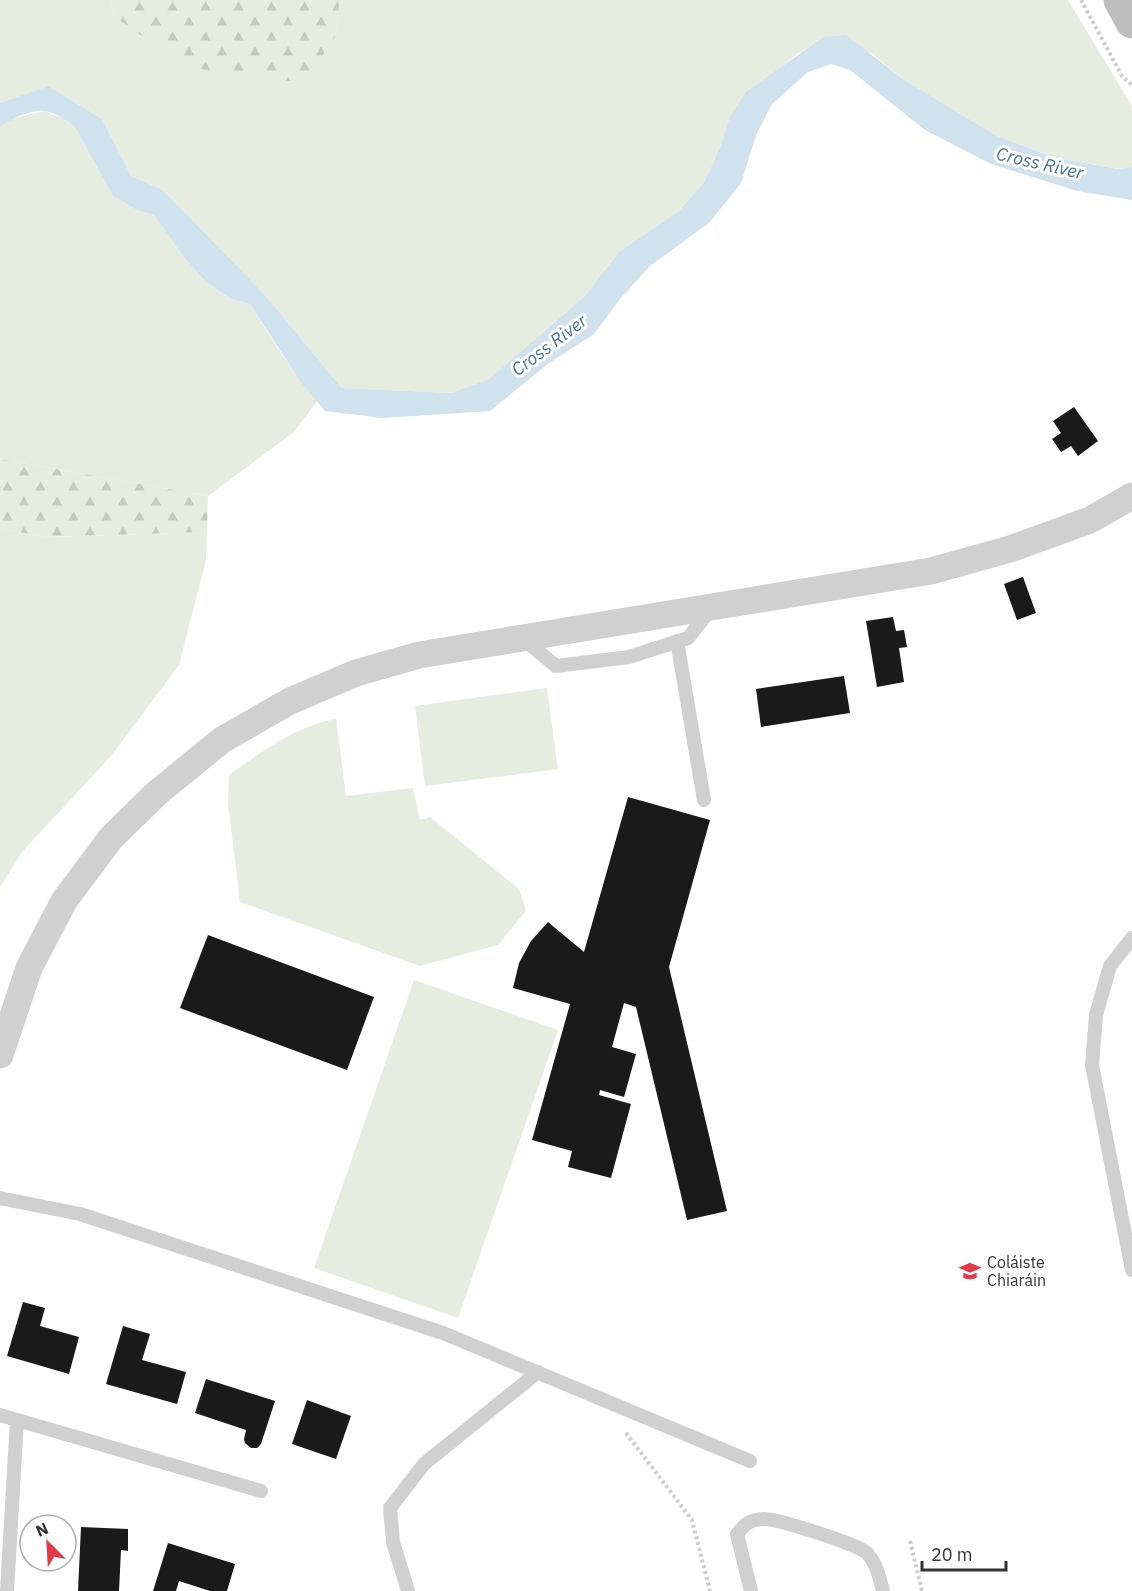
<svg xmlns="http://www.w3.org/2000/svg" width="1132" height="1591" font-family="'IBM Plex Sans',sans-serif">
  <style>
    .green { fill: #e6ecdf }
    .forest { fill: url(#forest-firs) }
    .water { fill: #cfe2ee }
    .building { fill: #1a1a1a }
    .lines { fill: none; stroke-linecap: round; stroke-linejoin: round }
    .path { stroke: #cdcdcd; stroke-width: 4; stroke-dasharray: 3 3; stroke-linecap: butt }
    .service { stroke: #d0d0d0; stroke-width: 14 }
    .minor { stroke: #d0d0d0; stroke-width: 27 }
    .secondary { stroke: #bdbdbd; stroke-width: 33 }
    .labels { text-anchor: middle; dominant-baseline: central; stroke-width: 6; stroke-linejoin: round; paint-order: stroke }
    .poi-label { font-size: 16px; fill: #333; stroke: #fff; text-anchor: start }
    .water-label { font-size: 18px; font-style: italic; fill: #3f7597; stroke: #fff }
  </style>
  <defs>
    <pattern id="forest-firs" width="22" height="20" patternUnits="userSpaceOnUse" patternTransform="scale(1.5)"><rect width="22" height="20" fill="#e6ecdf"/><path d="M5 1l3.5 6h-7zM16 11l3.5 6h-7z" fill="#c6cbc0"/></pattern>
  </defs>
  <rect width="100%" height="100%" fill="#fff"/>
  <g class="green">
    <polygon points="0,0 110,0 115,17 335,37 340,0 1068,0 1132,106 1132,167 1119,169 1052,157 995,135 903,79 871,53 823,37 792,58 770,76 730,116 721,145 705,181 679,211 619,252 585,296 489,379 452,393 342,388 264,294 163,190 131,176 102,119 48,86 0,103"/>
    <path d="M44 111 65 119 75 127 113 196 137 210 154 215 183 256 205 281 231 299 250 304C271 338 291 371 317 401L294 432 208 496 0 459V127L10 119Z"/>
    <polygon points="0,529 47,537 207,532 206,560 179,665 111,756 22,852 0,887"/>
    <polygon points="547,688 558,769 425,786 415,706"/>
    <path d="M336 719 346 796 413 788 420 820 430 817 519 889 526 911 498 945 420 966 240 902 228 803 229 775C260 753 297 725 336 719Z"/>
    <polygon points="414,980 558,1030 458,1318 314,1268"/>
  </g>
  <g class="forest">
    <polygon points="110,0 340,0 335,37 304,83 186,67 115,17"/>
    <polygon points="0,459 208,496 207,532 47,537 0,529"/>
  </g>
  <path class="water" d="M846 35 903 79 995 135 1052 157 1118 169 1132 167V200L1077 191 991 164 925 130 850 70 831 64 808 72 772 104 757 133 741 183 709 223 650 266 620 299 594 334 549 363 490 411 382 418 325 411 300 381 250 304 231 299 205 281 183 256 154 215 137 210 113 196 75 127C67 120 56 113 45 111 32 109 9 119 0 127V103L48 86 102 119 131 176 163 190 264 294 342 388 452 393 489 379 585 296 619 252 679 211 705 181 721 145 730 116 746 92 823 37Z"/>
  <g class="building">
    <polygon points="1074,407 1098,441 1078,456 1071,446 1061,452 1052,439 1061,433 1053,421"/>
    <polygon points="1023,577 1036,613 1017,620 1004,584"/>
    <polygon points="893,617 896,631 904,630 907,647 899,648 904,682 877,687 866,621"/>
    <polygon points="844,676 850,713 761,727 756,689"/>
    <polygon points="628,797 710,820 669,967 727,1211 687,1220 636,1007 624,1003 612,1047 636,1054 624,1097 600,1090 599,1095 631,1104 611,1178 568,1167 572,1151 532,1140 570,1004 513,988 519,963 531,941 548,922 584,952"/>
    <polygon points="208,935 374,997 347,1070 180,1008"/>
    <polygon points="23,1302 45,1308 40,1326 79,1337 69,1374 7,1356"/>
    <polygon points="123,1326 150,1334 142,1360 186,1372 177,1404 106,1384"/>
    <polygon points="206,1379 275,1401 261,1444 257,1448 251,1448 245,1443 244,1439 246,1430 195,1413"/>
    <polygon points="307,1400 351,1416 336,1459 292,1444"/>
    <polygon points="81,1527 128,1529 128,1551 121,1550 119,1591 78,1591"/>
    <polygon points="168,1543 235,1564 227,1591 210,1591 179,1581 176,1591 153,1591"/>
  </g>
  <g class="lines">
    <g class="path">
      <polyline points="1081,0 1122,76 1132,85"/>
      <polyline points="626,1433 692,1520 710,1591"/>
      <polyline points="910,1541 922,1591"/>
    </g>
    <g class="service">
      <polyline points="523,639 556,666 629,657 688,638 712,608"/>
      <polyline points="677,641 704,800"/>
      <polyline points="1132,938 1110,966 1096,1015 1092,1065 1132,1270"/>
      <polyline points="0,1198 80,1214 443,1333 750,1461"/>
      <polyline points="0,1415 261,1491"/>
      <polyline points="7,1591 17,1420"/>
      <polyline points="408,1591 393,1542 390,1508 424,1464 538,1372"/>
      <path d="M751 1591 737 1534C745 1524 749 1520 763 1519 776 1518 860 1545 867 1553 877 1564 879 1577 883 1591"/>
    </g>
    <polyline class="minor" points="0,1055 29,968 64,901 111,838 157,793 222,740 290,701 356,673 419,655 931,571 1010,549 1090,520 1132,496"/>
    <polyline class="secondary" points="1120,0 1132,22"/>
  </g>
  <defs>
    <symbol id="school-bare" viewBox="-9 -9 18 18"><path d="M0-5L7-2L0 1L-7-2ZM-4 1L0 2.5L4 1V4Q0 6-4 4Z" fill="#e63946" stroke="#fff" stroke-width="2.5" paint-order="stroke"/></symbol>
  </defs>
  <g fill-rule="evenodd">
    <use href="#school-bare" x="955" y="1256" width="30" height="30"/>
  </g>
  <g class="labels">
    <g class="poi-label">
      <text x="987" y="1262">Coláiste<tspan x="987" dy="18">Chiaráin</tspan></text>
    </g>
    <g class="water-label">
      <text transform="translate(1040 163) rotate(13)">Cross River</text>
      <text transform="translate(549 345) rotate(-37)">Cross River</text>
    </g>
  </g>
  <g transform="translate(48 1543) rotate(336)"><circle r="28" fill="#ffffff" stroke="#adadad" stroke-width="1.5"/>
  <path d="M0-4.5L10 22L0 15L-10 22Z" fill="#e63946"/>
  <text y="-9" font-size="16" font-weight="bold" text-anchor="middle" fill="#333333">N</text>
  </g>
  <path d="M922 1561v9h84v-9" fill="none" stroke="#333333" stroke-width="3"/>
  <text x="931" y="1561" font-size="18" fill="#333333" stroke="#ffffff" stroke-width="4.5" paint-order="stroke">20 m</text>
</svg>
